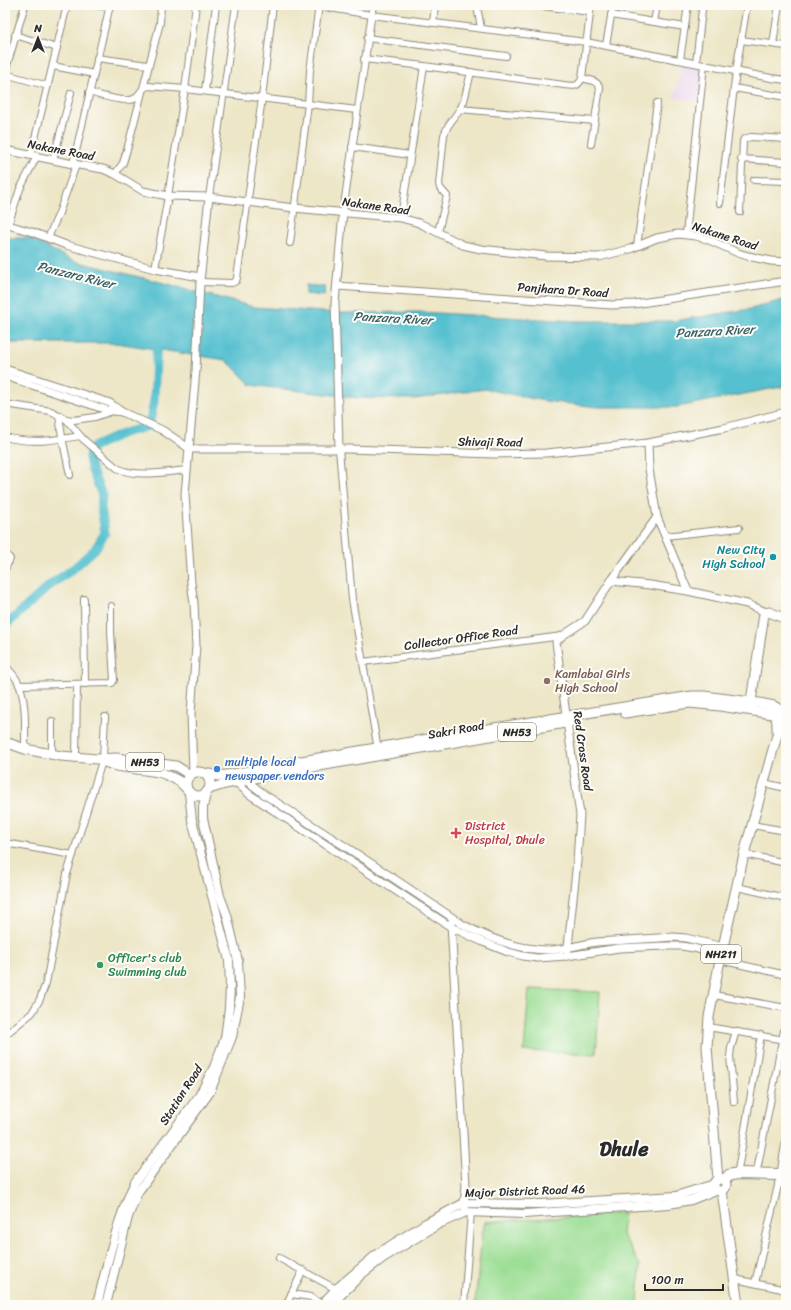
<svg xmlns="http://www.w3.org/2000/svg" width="791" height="1310" font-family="Sriracha,sans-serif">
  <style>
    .built { fill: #e9d2ed }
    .green { fill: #9dde95; stroke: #648460 }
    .water { fill: #54c0cf; stroke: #40767d }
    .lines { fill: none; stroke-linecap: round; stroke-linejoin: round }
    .river { stroke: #54c0cf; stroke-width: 9 }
    .minor-casing { stroke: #8c8879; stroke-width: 8 }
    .tertiary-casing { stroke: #8c8879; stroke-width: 9 }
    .secondary-casing { stroke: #8c8879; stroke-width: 10 }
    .primary-casing { stroke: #8c8879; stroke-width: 11 }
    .minor { stroke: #fff; stroke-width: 6 }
    .tertiary { stroke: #fff; stroke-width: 7 }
    .secondary { stroke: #fff; stroke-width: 8 }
    .primary { stroke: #fff; stroke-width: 9 }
    .culture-dot { fill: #0f9aa8; stroke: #fdfcf7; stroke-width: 1.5 }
    .education-dot { fill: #8d6e63; stroke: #fdfcf7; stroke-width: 1.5 }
    .shop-dot { fill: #3f7fe0; stroke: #fdfcf7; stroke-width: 1.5 }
    .health-dot { fill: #e0444e; stroke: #fdfcf7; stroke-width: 1.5 }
    .leisure-dot { fill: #2e9e5b; stroke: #fdfcf7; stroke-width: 1.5 }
    .labels { text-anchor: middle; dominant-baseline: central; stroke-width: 4; stroke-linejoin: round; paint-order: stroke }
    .shield { fill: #fdfcf7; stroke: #6a6a68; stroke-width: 1 }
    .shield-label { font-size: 11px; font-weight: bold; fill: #2b2b2b }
    .street-label { font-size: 12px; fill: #2b2b2b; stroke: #fdfcf7 }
    .culture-label { font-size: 12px; fill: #0d838f; stroke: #fdfcf7; text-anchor: end }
    .education-label { font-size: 12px; fill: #785e54; stroke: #fdfcf7; text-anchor: start }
    .shop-label { font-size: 12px; fill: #366cbe; stroke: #fdfcf7; text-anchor: start }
    .health-label { font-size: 12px; fill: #be3a42; stroke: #fdfcf7; text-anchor: start }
    .leisure-label { font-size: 12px; fill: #27864d; stroke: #fdfcf7; text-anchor: start }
    .water-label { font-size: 13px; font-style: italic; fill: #395f64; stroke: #fdfcf7 }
    .town-label { font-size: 20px; font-weight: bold; fill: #2b2b2b; stroke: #fdfcf7 }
  </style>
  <rect width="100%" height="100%" fill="#fdfcf7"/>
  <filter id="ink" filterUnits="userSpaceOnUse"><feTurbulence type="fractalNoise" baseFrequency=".025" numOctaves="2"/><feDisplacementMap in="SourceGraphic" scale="8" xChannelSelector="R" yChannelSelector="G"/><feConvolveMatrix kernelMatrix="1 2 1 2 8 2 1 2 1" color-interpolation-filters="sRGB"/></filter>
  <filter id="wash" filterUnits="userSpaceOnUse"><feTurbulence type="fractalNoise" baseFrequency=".012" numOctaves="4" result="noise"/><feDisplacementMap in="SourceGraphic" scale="16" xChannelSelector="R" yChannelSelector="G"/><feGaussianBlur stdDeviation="0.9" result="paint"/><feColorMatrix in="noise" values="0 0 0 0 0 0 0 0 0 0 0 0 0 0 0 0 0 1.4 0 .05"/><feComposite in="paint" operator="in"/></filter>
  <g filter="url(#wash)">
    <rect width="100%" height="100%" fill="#ede6c7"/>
    <polygon class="built" points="682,63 703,68 699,101 674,98"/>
    <g class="green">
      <polygon points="529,989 600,992 596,1054 524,1051"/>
      <polygon points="624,1213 622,1233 640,1265 638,1305 475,1305 482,1235 485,1222"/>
    </g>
    <g class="water">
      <polygon points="5,238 29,238 74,261 164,283 254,307 338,313 420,312 575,321 672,321 751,309 786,299 786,386 677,407 598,407 544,401 485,389 414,399 358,398 251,385 226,360 116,343 5,343"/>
      <polygon points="306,285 325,287 324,296 306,294"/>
    </g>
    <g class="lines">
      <polyline class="river" points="5,626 49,586 74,568 95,549 105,533 101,507 102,495 91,468 89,458 91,448 124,433 149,426 154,402 157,337"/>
    </g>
  </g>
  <g filter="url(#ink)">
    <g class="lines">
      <defs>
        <g id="minor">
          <polyline points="95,5 109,7"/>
          <polyline points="313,5 371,15 586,42 771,78 786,80"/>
          <polyline points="476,5 478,12 481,28"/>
          <polyline points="536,5 558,8"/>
          <polyline points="558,5 558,8 590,12"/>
          <polyline points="611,15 685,27"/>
          <polyline points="654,22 657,5"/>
          <polyline points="433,23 435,5"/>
          <polyline points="15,35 57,48"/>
          <polyline points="367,38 506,56"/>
          <polyline points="741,40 786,46"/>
          <polyline points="773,44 779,5"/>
          <polyline points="606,45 613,5"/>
          <polyline points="97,58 148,65"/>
          <polyline points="364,59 424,66"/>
          <polyline points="680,60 688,5"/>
          <polyline points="696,63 702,10"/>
          <polyline points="53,66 94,74"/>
          <polyline points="5,72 25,5"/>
          <polyline points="5,74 48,86"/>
          <path d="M582 78C589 80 597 80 600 88L591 144"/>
          <polyline points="734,88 786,97"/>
          <polyline points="205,91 216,5"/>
          <path d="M89 92C99 95 125 103 134 99 140 95 141 88 148 86L185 89 357 110"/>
          <polyline points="460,109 595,121"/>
          <polyline points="352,147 410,155"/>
          <polyline points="31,155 67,5"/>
          <polyline points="741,159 786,162"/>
          <polyline points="53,160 71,93"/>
          <polyline points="73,164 110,5"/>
          <polyline points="115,174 123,163 128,146 160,23 161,5"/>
          <polyline points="754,180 786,181"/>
          <polyline points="209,197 236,5"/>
          <polyline points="720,203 736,71 747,5"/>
          <polyline points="343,212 373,5"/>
          <polyline points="740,212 743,141 744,139 751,137 786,139"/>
          <path d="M401 218 424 66 564 85C573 86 578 88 582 78L591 5"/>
          <polyline points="8,225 20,189 37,156"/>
          <polyline points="438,232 447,196 440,188 439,184 444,135 448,126 460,109 464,101 471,72"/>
          <polyline points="686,234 704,65"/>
          <polyline points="48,238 59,213 76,165"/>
          <polyline points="290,243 308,104 310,71 319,5"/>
          <polyline points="637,246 657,103"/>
          <polyline points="155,269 168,196 185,89 196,5"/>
          <polyline points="200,282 232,283 236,281 237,278 262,98 273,5"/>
          <polyline points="5,404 51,411 66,419 74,420 95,417 113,411"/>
          <polyline points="59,415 62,437 70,475"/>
          <path d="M66 419 83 439 117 468C136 478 166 472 187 470"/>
          <path d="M5 437C31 444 55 440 80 436"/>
          <polyline points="339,449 352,599 378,750"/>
          <polyline points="665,536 739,528"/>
          <polyline points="5,555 7,555 10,559 5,569"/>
          <polyline points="84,599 85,684"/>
          <polyline points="363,662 562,636"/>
          <path d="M5 665C9 670 14 675 17 680 27 698 25 728 25 749"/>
          <polyline points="19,685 112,683 114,680 111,632 111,606"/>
          <polyline points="52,754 52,721"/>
          <polyline points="76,758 77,684"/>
          <polyline points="764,783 786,788"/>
          <polyline points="752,825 786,831"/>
          <polyline points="5,843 73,855"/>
          <polyline points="744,854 786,863"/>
          <polyline points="737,887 786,898"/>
          <polyline points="720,960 786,975"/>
          <polyline points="714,995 786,1008"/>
          <polyline points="708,1027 785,1040"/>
          <polyline points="5,1035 32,1013 40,999 46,983 67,874 103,758 105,717"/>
          <polyline points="734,1102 730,1056 731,1048 736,1031"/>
          <polyline points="737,1176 761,1035"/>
          <polyline points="756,1176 786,1020"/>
          <polyline points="722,1179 728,1173 738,1171 780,1172"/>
          <polyline points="725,1181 732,1177 737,1176 780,1177"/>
          <polyline points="778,1183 786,1185"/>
          <polyline points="279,1258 336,1289"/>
          <polyline points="735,1279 786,1290"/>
          <polyline points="755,1283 780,1177 786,1138"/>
          <polyline points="291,1294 311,1297 322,1305"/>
          <polyline points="286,1305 303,1270"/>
          <polyline points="464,1305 471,1212"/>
        </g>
        <g id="tertiary">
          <polyline points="5,150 73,164 103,169 115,174 143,191 168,196 209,197 294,208 401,218 419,223 463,245 481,249 546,256 599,257 630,249 657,238 678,234 696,236 707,239 738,253 748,256 771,261 786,262"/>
          <polyline points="5,224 32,232 66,245 155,269 200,277"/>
          <polyline points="337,286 612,305 634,304 786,281"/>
          <polyline points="5,369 110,403 122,412 162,430 190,449 349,449 494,454 546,453 648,443 724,428 786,412"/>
          <polyline points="5,376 107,410 122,412"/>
          <polyline points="339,449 335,303 343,212"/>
          <polyline points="657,517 688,591 747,604 766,612"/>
          <polyline points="611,581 650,585 688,591"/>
          <polyline points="193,773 191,713 196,646 194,603 191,583 185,494 196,370 200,282 209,197"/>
          <path d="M246 780 265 795 360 856 462 924C488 938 521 951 552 950 567 949 582 944 597 942 622 940 648 939 673 937L686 938 723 947"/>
          <polyline points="236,782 249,794 451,927 483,942 508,952 523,956 537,958 567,956 619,948 665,946 681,946 694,948 721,956"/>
          <polyline points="451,923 466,1186 464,1203 466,1212"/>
          <polyline points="567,956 577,861 580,815 556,642 562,636 585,621 611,581 657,517 649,469 648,443"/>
        </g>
        <g id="secondary">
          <path d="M97 1305C107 1264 117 1219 135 1182L199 1096 214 1067 225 1038 229 1008 230 987 229 960 192 820 189 793"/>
          <polyline points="106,1305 128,1217 138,1192 210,1092 232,1037 240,997 238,961 227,915 220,896 203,818 203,807 206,794"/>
          <polyline points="321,1305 336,1289 377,1254 426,1223 464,1203 540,1204 676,1196 714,1184"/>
          <polyline points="331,1305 362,1274 383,1258 439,1224 466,1212 524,1214 669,1204 691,1200 716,1190"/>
        </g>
        <g id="primary">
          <polyline points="750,708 764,614 769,612 786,619"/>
          <path d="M625 713 689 703 720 706 772 714C778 718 777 724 777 731"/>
          <polyline points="5,742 25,749 61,756 97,759 116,758 176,766 190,775"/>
          <polyline points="102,761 116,766 159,772 169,776 179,781 186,788"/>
          <circle cx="198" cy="784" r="12"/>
          <polyline points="204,773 218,776 234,774 267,767 457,734 692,696 704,696 759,703 774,706 779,709 783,714 783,721 777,735 744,854 720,960 709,1017 707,1047 718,1179"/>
          <polyline points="209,789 225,784 285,772 571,722"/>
          <circle cx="720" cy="1185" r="6"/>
          <polyline points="722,1191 738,1305"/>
        </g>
      </defs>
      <use href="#minor" class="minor-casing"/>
      <use href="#tertiary" class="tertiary-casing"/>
      <use href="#secondary" class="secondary-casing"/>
      <use href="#primary" class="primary-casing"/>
      <use href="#minor" class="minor"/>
      <use href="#tertiary" class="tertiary"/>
      <use href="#secondary" class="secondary"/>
      <use href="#primary" class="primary"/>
    </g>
  </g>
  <circle class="culture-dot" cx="773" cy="557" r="4"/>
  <circle class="education-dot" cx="547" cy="681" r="4"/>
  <circle class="shop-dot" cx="217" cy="769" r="4"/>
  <path class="health-dot" d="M454 827h4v4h4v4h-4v4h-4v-4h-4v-4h4z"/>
  <circle class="leisure-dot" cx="100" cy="965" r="4"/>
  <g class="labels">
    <g class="shield">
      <rect x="498" y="723" width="38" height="18" rx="3"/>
      <rect x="126" y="753" width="38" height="18" rx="3"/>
      <rect x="701" y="945" width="40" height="18" rx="3"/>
    </g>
    <g class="shield-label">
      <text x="517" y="732">NH53</text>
      <text x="145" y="762">NH53</text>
      <text x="721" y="954">NH211</text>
    </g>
    <g class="street-label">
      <text transform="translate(61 150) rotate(11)">Nakane Road</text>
      <text transform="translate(376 206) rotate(8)">Nakane Road</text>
      <text transform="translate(725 236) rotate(18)">Nakane Road</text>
      <text transform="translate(563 290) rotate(4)">Panjhara Dr Road</text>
      <text transform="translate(490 442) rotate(1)">Shivaji Road</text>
      <text transform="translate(461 638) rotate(-8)">Collector Office Road</text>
      <text transform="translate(456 730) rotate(-10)">Sakri Road</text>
      <text transform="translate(583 751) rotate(82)">Red Cross Road</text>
      <text transform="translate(181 1095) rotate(-57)">Station Road</text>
      <text transform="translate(525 1191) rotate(-2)">Major District Road 46</text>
    </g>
    <g class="culture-label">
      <text x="765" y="550">New City<tspan x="765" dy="14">High School</tspan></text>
    </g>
    <g class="education-label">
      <text x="555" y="674">Kamlabai Girls<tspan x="555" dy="14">High School</tspan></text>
    </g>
    <g class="shop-label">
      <text x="225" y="762">multiple local<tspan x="225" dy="14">newspaper vendors</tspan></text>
    </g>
    <g class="health-label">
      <text x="465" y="826">District<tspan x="465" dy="14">Hospital, Dhule</tspan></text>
    </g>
    <g class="leisure-label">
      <text x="108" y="958">Officer's club<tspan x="108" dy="14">Swimming club</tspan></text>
    </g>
    <g class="water-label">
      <text transform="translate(76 275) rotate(14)">Panzara River</text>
      <text transform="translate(393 318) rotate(3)">Panzara River</text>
      <text transform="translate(715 331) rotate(-3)">Panzara River</text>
    </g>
    <g class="town-label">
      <text x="624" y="1149">Dhule</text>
    </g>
  </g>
  <rect width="791" height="1310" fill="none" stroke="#fdfcf7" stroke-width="20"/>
  <g transform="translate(38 38)" stroke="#fdfcf7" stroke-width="3" paint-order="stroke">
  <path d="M0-3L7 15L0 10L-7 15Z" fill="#2b2b2b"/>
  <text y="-6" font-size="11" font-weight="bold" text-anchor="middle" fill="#2b2b2b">N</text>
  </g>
  <path d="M645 1284v6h78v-6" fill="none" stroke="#2b2b2b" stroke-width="2"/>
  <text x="651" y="1284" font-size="12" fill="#2b2b2b" stroke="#fdfcf7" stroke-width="3" paint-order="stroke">100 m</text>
</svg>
